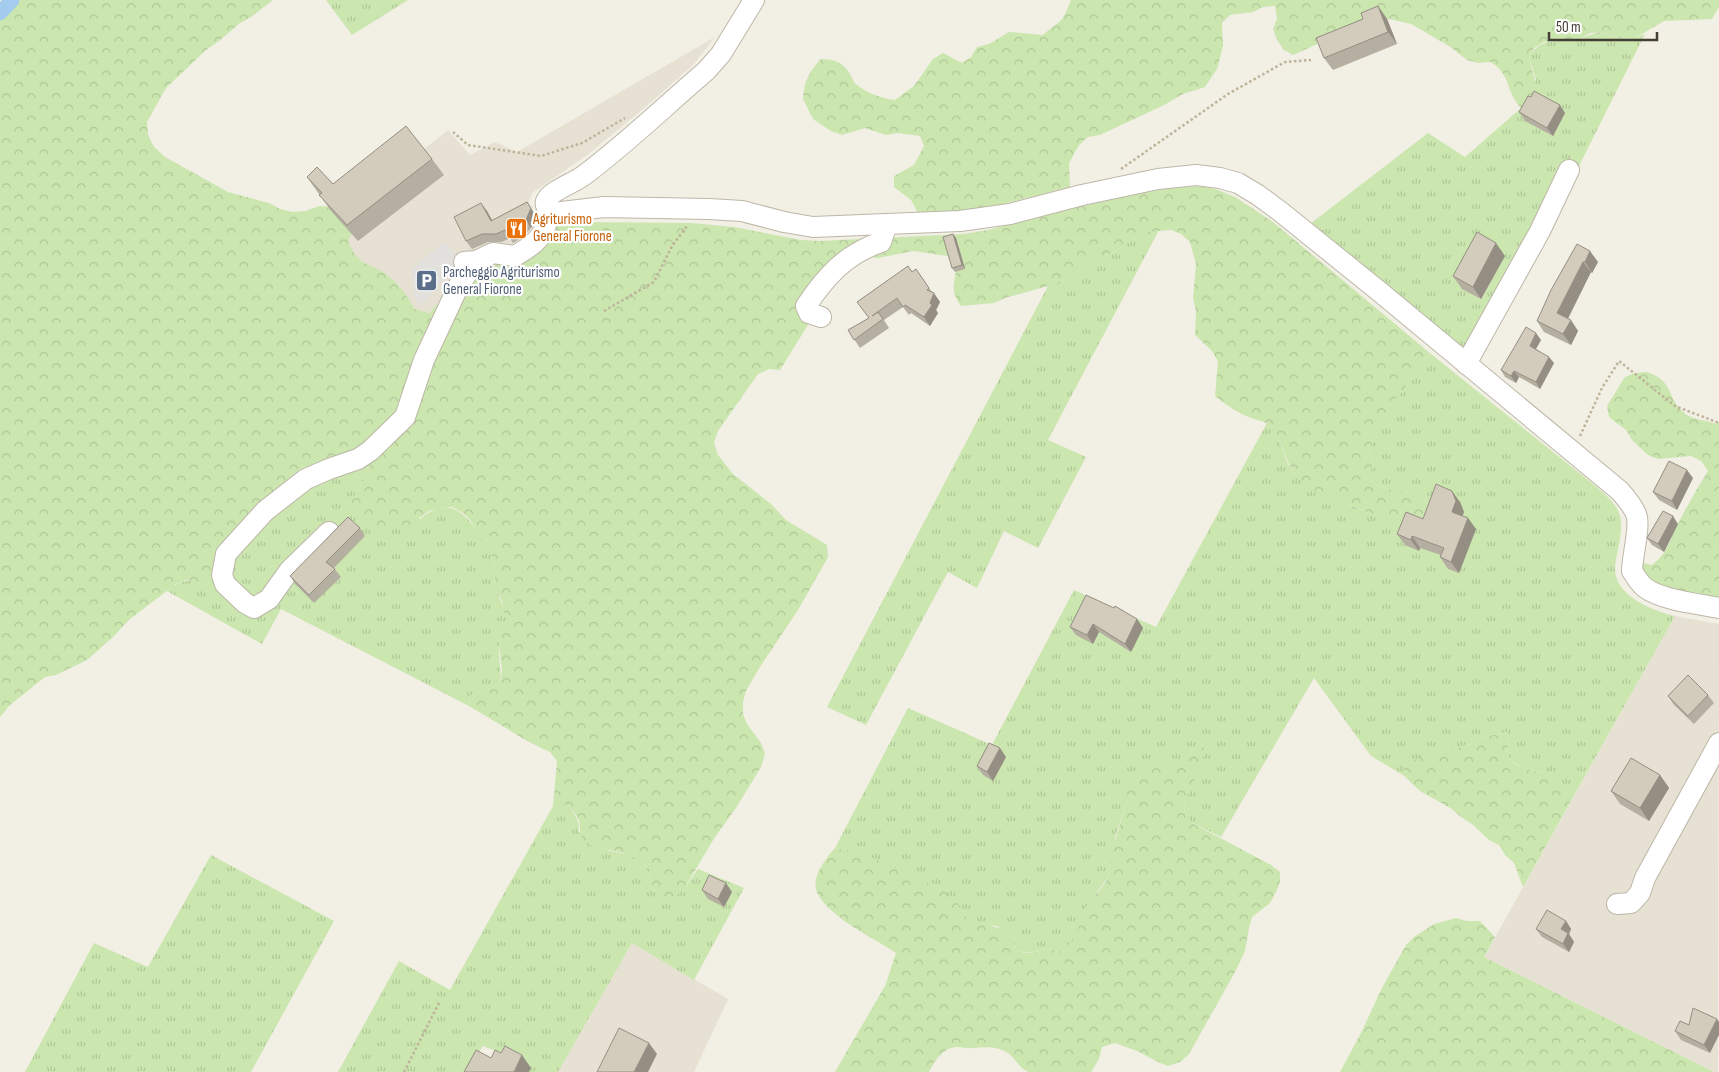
<svg xmlns="http://www.w3.org/2000/svg" width="1719" height="1072" font-family="'Sofia Sans Condensed',sans-serif">
  <style>
    .residential { fill: #e6e1d3 }
    .grass { fill: url(#grass-tufts) }
    .forest { fill: url(#forest-crowns) }
    .parking { fill: #e3e1dd }
    .lines { fill: none; stroke-linecap: round; stroke-linejoin: round }
    .canal { stroke: #a3ccee; stroke-width: 15 }
    .minor-casing { stroke: #bdb7a8; stroke-width: 22 }
    .path { stroke: #beb39a; stroke-width: 2.5; stroke-dasharray: 2.5 2.5; stroke-linecap: butt }
    .minor { stroke: #fff; stroke-width: 20 }
    .wall { fill: #b5afa1 }
    .shaded-wall { fill: #948e83 }
    .building { fill: #d3cbbb; stroke: #948e83 }
    .labels { text-anchor: middle; dominant-baseline: central; stroke-width: 4.5; stroke-linejoin: round; paint-order: stroke }
    .food-label { font-size: 15px; fill: #c56008; stroke: #fff; text-anchor: start }
    .service-label { font-size: 15px; fill: #4e5e75; stroke: #fff; text-anchor: start }
  </style>
  <defs>
    <pattern id="grass-tufts" width="24" height="20" patternUnits="userSpaceOnUse" patternTransform="scale(1.25)"><rect width="24" height="20" fill="#cbe6af"/><path d="M3 7l-1-3M5 7V3M7 7l1-3M15 17l-1-3M17 17v-4M19 17l1-3" fill="none" stroke="#b0c697"/></pattern>
    <pattern id="forest-crowns" width="20" height="18" patternUnits="userSpaceOnUse" patternTransform="scale(1.25)"><rect width="20" height="18" fill="#cbe6af"/><path d="M2 6a3 3 0 1 1 6 0M12 15a3 3 0 1 1 6 0" fill="none" stroke="#b0c697"/></pattern>
  </defs>
  <rect width="100%" height="100%" fill="#f2efe5"/>
  <g class="residential">
    <polygon points="715,37 694,64 642,110 587,155 532,193 526,210 531,220 541,224 530,250 493,266 483,275 460,287 451,296 439,302 429,313 415,309 399,286 352,254 348,241 360,219 348,210 448,130 470,155 495,142 517,152"/>
    <polygon points="1675,616 1719,624 1718,1072 1714,1072 1484,957"/>
    <polygon points="632,943 728,999 694,1072 558,1072"/>
  </g>
  <g class="grass">
    <polygon points="326,0 408,0 352,35"/>
    <path d="M1601 32C1619 38 1627 42 1645 34L1550 224 1464 353 1310 224 1428 133 1465 157 1521 108 1536 80 1529 57C1541 36 1558 43 1578 39 1586 37 1593 33 1601 32Z"/>
    <polygon points="1159,230 1048,440 1086,457 1038,548 1004,531 977,588 948,572 866,725 827,707 1048,286 1069,278 1088,264 1118,250 1128,242 1148,232"/>
    <path d="M1431 354 1593 484C1603 493 1617 503 1620 516 1624 533 1616 552 1615 569 1615 596 1653 611 1675 616L1576 792C1566 786 1555 778 1544 774 1527 768 1518 770 1506 754L1509 743 1507 732 1484 737 1474 743 1439 753 1427 755 1406 764 1403 775 1371 756 1314 678 1221 837 1190 822 1185 813 1184 801 1190 791 1195 747 1180 765 1128 799 1116 834 1108 877 1087 906 1082 916 1080 928 1074 938 1068 947 1058 952 1048 948C1035 953 1028 954 1015 950L1014 939 997 926 987 925 966 917 961 907C921 884 881 855 835 848L908 708 992 745 1074 590 1156 627 1267 423 1276 431 1288 464 1296 475 1348 504 1402 527 1431 505 1410 492H1399L1375 485 1369 475 1373 462 1369 452 1372 440 1389 409 1417 371 1423 361Z"/>
    <path d="M370 460 368 472 350 503 420 519C444 499 460 507 477 530 480 534 485 537 487 541 491 547 493 556 494 563 497 571 493 582 496 590 500 600 507 611 506 623 505 630 500 637 499 645 498 658 502 670 500 683 490 691 481 689 470 696L469 706 281 609 262 644 167 591C177 583 184 579 197 581L295 473 305 467Z"/>
    <path d="M564 803C575 812 579 818 579 832L606 850 630 855 640 861 650 870C649 886 651 890 665 898L684 889 698 869 744 888 694 980 632 943 558 1072H526L528 1064 483 1046 466 1072H338L399 961 450 990 553 806Z"/>
    <polygon points="211,855 334,921 251,1072 25,1072 94,943 148,967"/>
  </g>
  <g class="forest">
    <path d="M20 0H273L251 17 240 23 219 41 206 50 166 88 147 122 148 135 154 147 165 157 228 192 269 203 280 209 293 212 306 211 319 206 335 207 360 219 348 241C358 268 372 262 391 278 401 286 408 298 415 309L429 313 439 302 451 296 460 287 483 275 493 266 517 253 553 224 574 222 691 223 734 227 801 240 819 241 963 234 988 230 1115 198 1171 188 1201 186 1215 189 1235 197 1273 222 1431 354 1423 361 1417 371 1389 409 1372 440 1369 452 1373 462 1369 475 1375 485 1399 492H1410L1431 505 1430 517 1402 527C1386 521 1371 514 1356 507 1330 496 1316 498 1296 475 1284 461 1282 435 1269 425 1264 421 1257 420 1251 418 1238 413 1226 405 1215 396L1218 361 1212 351 1195 335 1196 311 1193 298 1196 264 1190 242 1181 234 1171 230 1148 232 1128 242 1118 250 1088 264 1069 278 1048 286 1005 298 994 303 961 306C949 290 955 283 957 264L948 256 913 251 878 258 867 257 829 278 811 320 780 370 769 369 758 374 718 431 714 443 718 455 733 474 771 504 786 520 827 545 828 557 798 610 758 670 746 691 743 702V714L747 724 761 743 765 754 761 767 736 808 715 837 684 889 676 896 665 898C651 890 649 886 650 870 640 861 632 855 619 852 608 849 595 850 586 842 578 836 581 829 579 821 577 813 570 808 564 804L553 806 557 761 550 752 529 742 469 706 470 696C481 689 490 691 500 683L502 671 499 646 501 634 506 622 502 601 495 589V566L487 540 478 532 471 521 463 513 452 507 441 508 429 511 410 525 387 528 376 525 354 513 350 503 368 472 370 460 305 467 295 473 208 584 186 580 176 584 130 619 113 637 87 660 56 675 45 677 10 705 0 717V19Z"/>
    <path d="M1071 0H1719V7L1712 19 1664 21 1635 38 1623 39 1601 32 1590 33 1580 39 1544 42 1534 48 1529 57C1533 80 1545 92 1521 108 1505 91 1512 76 1491 62L1478 63 1467 60 1449 46 1411 24 1389 19 1368 22 1357 26 1293 55 1284 50 1277 40 1273 29 1277 19 1275 6 1263 7 1253 12 1230 15 1222 23 1223 46 1217 69 1205 87 1183 94 1162 106 1100 135 1088 137 1079 145 1069 163 1070 187 984 209 919 215 911 200 894 187V176L914 165 924 146 920 136 897 133 886 135 865 128 842 135 831 131 813 119 803 99C804 82 809 71 821 59 834 59 843 62 850 74 852 77 853 82 856 84 864 92 884 99 895 100L914 86 933 59 943 53 962 63 971 57 977 47 989 44 1009 32 1043 35C1049 29 1057 25 1062 19 1066 13 1068 7 1071 0Z"/>
    <path d="M1647 372C1674 381 1666 396 1683 412 1692 420 1705 420 1717 424L1719 421V602L1649 583 1639 562 1652 565C1667 554 1669 542 1677 526 1686 507 1697 489 1708 471L1701 461 1691 456 1658 459 1648 455 1632 440 1626 430 1609 417 1607 406 1625 377 1635 373Z"/>
    <path d="M1507 732 1509 743 1506 754C1517 770 1527 768 1544 774 1555 778 1566 786 1576 792L1523 887 1514 863 1505 855 1499 845 1489 840 1472 824 1461 817 1452 809 1420 791 1403 775 1406 764 1427 754 1439 753 1474 743 1484 737Z"/>
    <path d="M1195 747 1207 748 1190 791 1184 801 1185 813 1190 822 1271 865 1280 872V882L1276 892 1270 903 1252 917 1249 928 1245 951 1235 972 1189 1054 1180 1062 1168 1066 1158 1062 1137 1051 1115 1043 1102 1047 1099 1059 1091 1072H1028C1019 1068 1015 1058 1008 1053 997 1046 986 1047 973 1048 968 1049 963 1047 957 1047 943 1047 934 1062 929 1072H835L885 986 896 953C876 939 822 914 816 889 813 875 826 858 835 848L857 852 882 862 944 891 961 907 966 917 1007 931 1014 939 1015 950C1028 955 1036 953 1048 948L1058 952C1081 940 1076 924 1087 905 1093 896 1104 887 1108 877 1110 870 1109 862 1111 854 1116 836 1122 818 1128 799L1121 789 1157 761 1180 765Z"/>
    <polygon points="1456,918 1467,921 1480,921 1495,937 1484,957 1714,1072 1340,1072 1361,1033 1382,988 1406,945 1414,937 1434,924"/>
  </g>
  <polygon class="parking" points="444,242 464,262 454,267 420,307 413,292 411,270"/>
  <g class="lines">
    <polyline class="canal" points="0,13 12,0"/>
    <defs>
      <g id="minor">
        <path d="M754 0 721 54 706 71C665 106 626 144 583 176 575 182 552 191 548 198 543 204 547 209 553 213L604 207 709 209 742 211 784 222 813 227 960 221 1010 214 1082 195 1158 179 1196 175 1220 178 1238 183 1258 195 1281 212 1380 292 1620 491C1626 498 1633 506 1636 514 1641 526 1632 556 1632 571 1636 577 1640 585 1647 589 1662 600 1700 604 1719 608"/>
        <path d="M464 262 476 261 493 253 515 256C526 249 538 243 544 230 548 222 545 220 553 213"/>
        <path d="M821 317 809 313 806 306C826 276 846 254 881 242L887 224"/>
        <polyline points="1466,364 1540,231 1569,170"/>
        <polyline points="329,532 289,571 269,599 254,608 245,603 225,584 222,575 226,554 265,511 306,479 329,469 358,459 370,451 405,417 424,360 459,285 476,261"/>
        <polyline points="1617,904 1631,903 1640,893 1645,878 1719,743"/>
      </g>
    </defs>
    <use href="#minor" class="minor-casing"/>
    <g class="path">
      <polyline points="453,132 468,145 541,156 582,143 625,118"/>
      <polyline points="1121,169 1228,94 1285,62 1311,60"/>
      <polyline points="604,311 654,282 672,246 687,226"/>
      <polyline points="1580,436 1602,388 1619,361 1675,406 1719,423"/>
      <polyline points="404,1072 440,1001"/>
    </g>
    <use href="#minor" class="minor"/>
  </g>
  <g class="wall">
    <polygon points="1378,6 1387,19 1397,44 1333,70 1324,58"/>
    <polygon points="1531,97 1565,113 1553,136 1525,121 1519,112"/>
    <polygon points="432,159 444,175 358,241 331,211 307,177 333,184"/>
    <polygon points="527,202 536,216 531,228 524,236 513,243 510,238 502,242 488,242 472,249 466,241 487,211 492,221"/>
    <polygon points="953,234 956,238 965,269 955,272 952,268"/>
    <polygon points="1577,244 1598,262 1592,273 1591,272 1568,319 1578,331 1571,345 1544,332 1537,321"/>
    <polygon points="1505,256 1481,299 1462,289 1453,276"/>
    <polygon points="916,269 932,292 940,302 936,310 938,313 930,326 911,313 909,315 903,307 884,320 889,328 860,348 848,330 869,318 912,272"/>
    <polygon points="1541,340 1536,349 1554,363 1540,389 1519,377 1516,383 1505,377 1501,370"/>
    <polygon points="1693,478 1677,510 1659,500 1653,492"/>
    <polygon points="1460,502 1464,512 1462,516 1476,529 1459,573 1448,569 1440,557 1441,555 1420,548 1419,551 1405,545 1397,534 1423,519"/>
    <polygon points="1678,524 1664,552 1652,545 1647,538"/>
    <polygon points="360,528 365,536 334,568 341,577 314,603 295,584 290,576"/>
    <polygon points="1137,619 1143,628 1131,652 1099,632 1093,644 1076,635 1070,627"/>
    <polygon points="1708,695 1714,703 1694,724 1674,705 1668,696"/>
    <polygon points="1006,757 993,781 983,775 977,766"/>
    <polygon points="1660,775 1669,788 1649,821 1620,804 1611,791"/>
    <polygon points="702,890 732,892 724,907 708,899"/>
    <polygon points="1566,921 1571,929 1569,934 1574,942 1569,952 1542,937 1536,929"/>
    <polygon points="1693,1008 1710,1053 1681,1040 1675,1031 1689,1025"/>
  </g>
  <g class="shaded-wall">
    <polygon points="1378,6 1387,19 1397,44 1388,32"/>
    <polygon points="1560,105 1565,113 1553,136 1547,128"/>
    <polygon points="527,202 536,216 531,228 526,220"/>
    <polygon points="481,203 487,211 497,229 491,221"/>
    <polygon points="953,234 956,238 965,269 962,265"/>
    <polygon points="1496,243 1505,256 1481,299 1473,287"/>
    <polygon points="1590,251 1598,262 1592,273 1585,262"/>
    <polygon points="1583,262 1591,272 1565,324 1557,313"/>
    <polygon points="934,293 940,302 936,310 938,313 930,326 924,317"/>
    <polygon points="1571,320 1578,331 1571,345 1563,334"/>
    <polygon points="1536,333 1541,340 1534,352 1530,346"/>
    <polygon points="1549,357 1554,363 1540,389 1536,382"/>
    <polygon points="1514,371 1519,377 1516,383 1511,376"/>
    <polygon points="1687,470 1693,478 1677,510 1672,501"/>
    <polygon points="1452,491 1460,502 1464,512 1460,523 1452,512"/>
    <polygon points="1673,516 1678,524 1664,552 1658,544"/>
    <polygon points="1468,518 1476,529 1459,573 1451,562"/>
    <polygon points="1412,536 1420,548 1419,551 1411,540"/>
    <polygon points="1137,619 1143,628 1131,652 1125,644"/>
    <polygon points="1093,624 1099,632 1093,644 1087,635"/>
    <polygon points="1000,748 1006,757 993,781 987,772"/>
    <polygon points="1660,775 1669,788 1649,821 1640,808"/>
    <polygon points="726,883 732,892 724,907 718,899"/>
    <polygon points="1566,921 1571,929 1569,934 1574,942 1569,952 1563,944 1561,929"/>
    <polygon points="1717,1019 1719,1022 1719,1035 1710,1053 1704,1045"/>
    <polygon points="649,1043 657,1054 648,1072 634,1072"/>
    <polygon points="522,1055 531,1068 529,1072 514,1072"/>
  </g>
  <g class="building">
    <polygon points="1378,6 1388,32 1324,58 1316,38 1363,19 1361,13"/>
    <polygon points="1534,91 1560,105 1547,128 1519,112 1528,96 1531,97"/>
    <polygon points="406,126 432,159 347,225 319,195 322,193 307,177 317,167 333,184"/>
    <polygon points="527,202 531,208 526,220 518,228 508,235 505,230 496,234 482,234 466,241 454,217 481,203 491,221"/>
    <polygon points="1477,232 1496,243 1473,287 1453,276"/>
    <polygon points="953,234 962,265 952,268 943,237"/>
    <polygon points="1577,244 1590,251 1585,262 1583,262 1557,313 1571,320 1563,334 1537,321 1551,290"/>
    <polygon points="908,266 912,272 916,269 929,288 927,290 934,293 930,303 932,305 924,317 905,305 903,307 897,298 872,316 878,312 883,319 854,340 848,330 869,318 857,302"/>
    <polygon points="1526,327 1536,333 1530,346 1549,357 1536,382 1514,371 1511,376 1501,370"/>
    <polygon points="1669,461 1687,470 1672,501 1653,492"/>
    <polygon points="1436,484 1452,491 1456,501 1452,512 1468,518 1451,562 1440,557 1444,548 1412,536 1411,540 1397,534 1406,512 1423,519"/>
    <polygon points="1663,511 1673,516 1658,544 1647,538"/>
    <polygon points="348,517 360,528 326,562 335,569 309,595 290,576"/>
    <polygon points="1086,595 1114,608 1115,606 1137,619 1125,644 1093,624 1087,635 1070,627"/>
    <polygon points="1688,675 1708,695 1688,716 1668,696"/>
    <polygon points="989,743 1000,748 987,772 977,766"/>
    <polygon points="1631,758 1660,775 1640,808 1611,791"/>
    <polygon points="709,875 726,883 718,899 702,890"/>
    <polygon points="1547,910 1566,921 1561,929 1568,933 1563,944 1536,929"/>
    <polygon points="1693,1008 1717,1019 1704,1045 1675,1031 1680,1021 1689,1025"/>
    <polygon points="619,1028 649,1043 634,1072 597,1072"/>
    <polygon points="505,1046 522,1055 514,1072 464,1072 476,1050 491,1058 495,1050 501,1053"/>
  </g>
  <defs>
    <symbol id="restaurant-square" viewBox="-11 -11 22 22"><rect x="-9" y="-9" width="18" height="18" rx="4" fill="#e8710a" stroke="#fff"/><path d="M-5-6h1v4h1v-4h1v4h1v-4h1v5L-1.5 .5V6h-2V.5L-5-1ZM5-6V6H3V1.5H1.5Q1.5-4 5-6Z" fill="#fff"/></symbol>
    <symbol id="parking-square" viewBox="-11 -11 22 22"><rect x="-9" y="-9" width="18" height="18" rx="4" fill="#5c6f8a" stroke="#fff"/><path d="M-3.5-5.5H1a3.5 3.5 0 0 1 0 7H-1V5.5H-3.5ZM-1-3.4V-.6H.8a1.4 1.4 0 0 0 0-2.8Z" fill="#fff"/></symbol>
  </defs>
  <g fill-rule="evenodd">
    <use href="#restaurant-square" x="504" y="216" width="25" height="25"/>
    <use href="#parking-square" x="414" y="268" width="25" height="25"/>
  </g>
  <g class="labels">
    <g class="food-label">
      <text x="533" y="219">Agriturismo<tspan x="533" dy="17">General Fiorone</tspan></text>
    </g>
    <g class="service-label">
      <text x="443" y="272">Parcheggio Agriturismo<tspan x="443" dy="17">General Fiorone</tspan></text>
    </g>
  </g>
  <path d="M1549 32v8h108v-8" fill="none" stroke="#443f35" stroke-width="2.5"/>
  <text x="1556" y="32" font-size="15" fill="#443f35" stroke="#ffffff" stroke-width="4" paint-order="stroke">50 m</text>
</svg>
